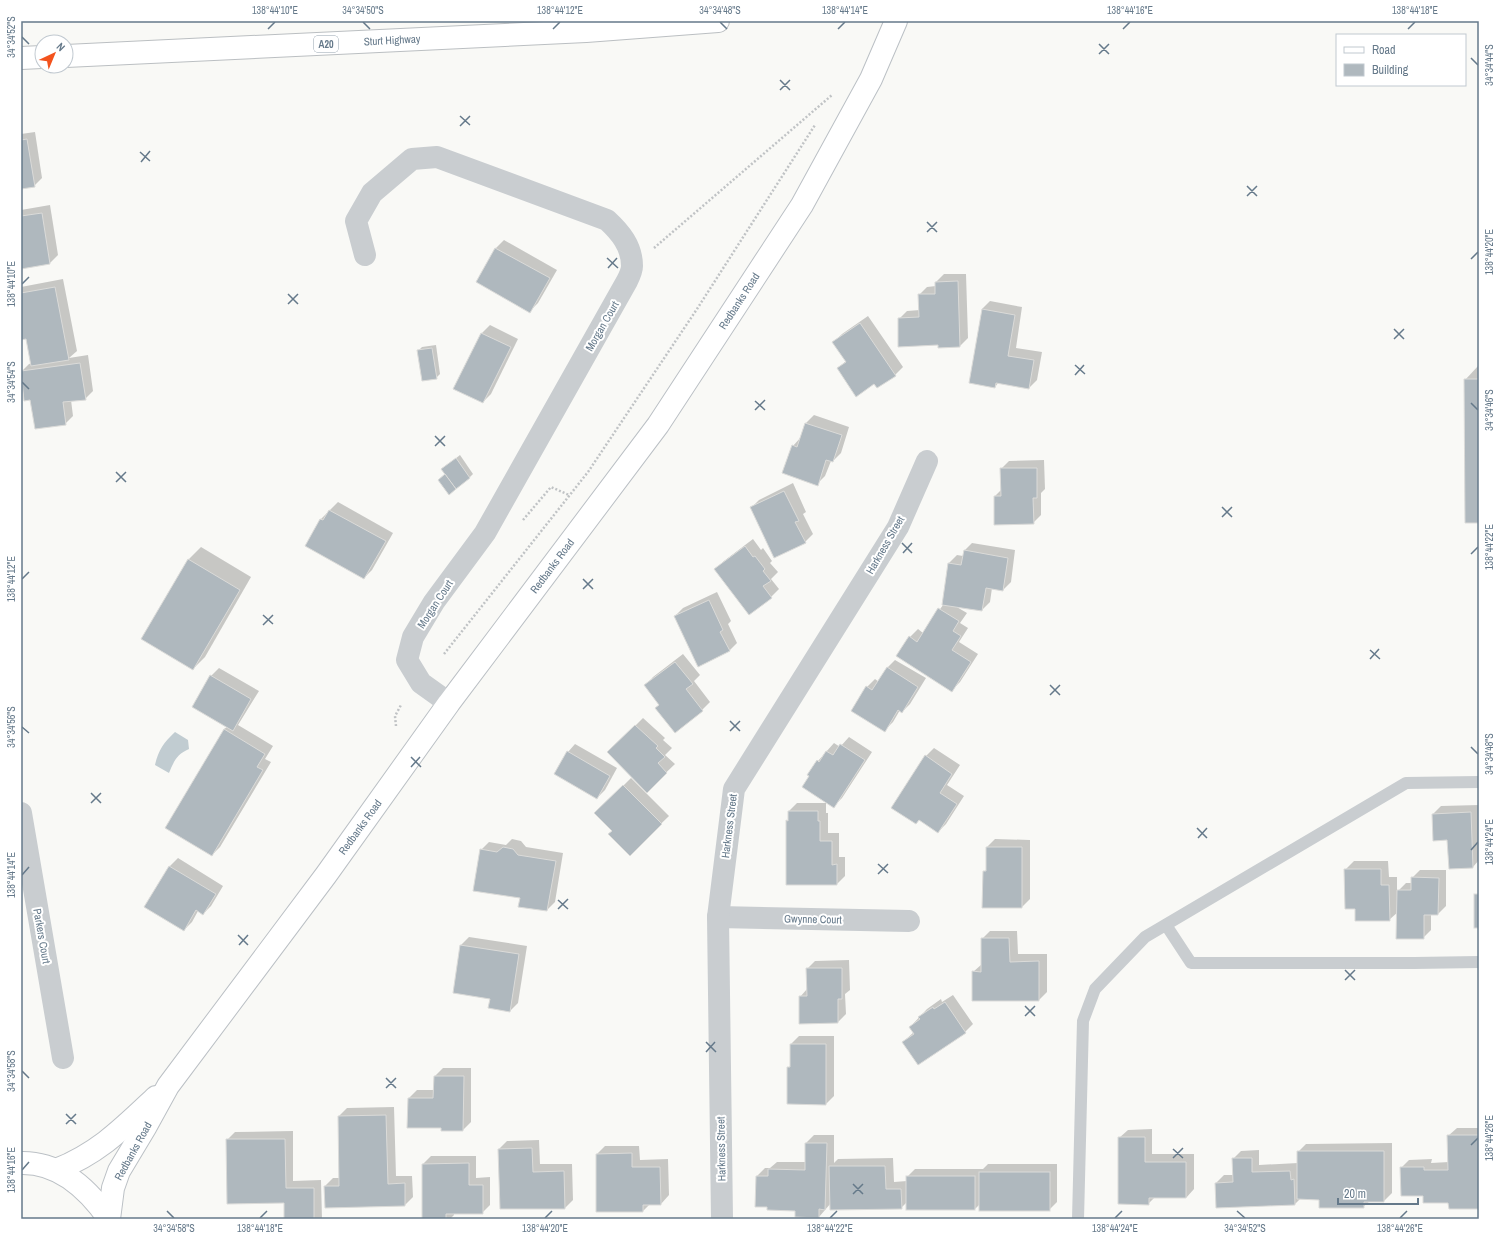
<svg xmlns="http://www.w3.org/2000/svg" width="1500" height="1240" font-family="'Archivo Narrow',sans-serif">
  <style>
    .water { fill: #c1ccd1 }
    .shadow { fill: #0003 }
    .building { fill: #afb8be; stroke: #dbdbd9 }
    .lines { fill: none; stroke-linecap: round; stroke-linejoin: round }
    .secondary-casing { stroke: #bbc0c5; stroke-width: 24 }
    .highway-casing { stroke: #bbbfc2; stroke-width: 24 }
    .path { stroke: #c0c3c5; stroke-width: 2.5; stroke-dasharray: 2 2; stroke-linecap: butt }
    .lane { stroke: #c9cdd0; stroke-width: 12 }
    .street { stroke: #c9cdd0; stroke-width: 22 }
    .secondary { stroke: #fff; stroke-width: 22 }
    .highway { stroke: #fff; stroke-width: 22 }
    .ticks { fill: none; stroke: #65798a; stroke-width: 1.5 }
    .labels { text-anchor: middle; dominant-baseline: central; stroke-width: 4; stroke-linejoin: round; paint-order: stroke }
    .shield { fill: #fff; stroke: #93a1ad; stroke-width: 1 }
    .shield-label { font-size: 10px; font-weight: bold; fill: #65798a }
    .street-label { font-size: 11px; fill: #65798a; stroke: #fff }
    .neatline { fill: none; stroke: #65798a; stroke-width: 1.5 }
    .ticks-label { font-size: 10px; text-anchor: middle; fill: #65798a }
  </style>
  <rect width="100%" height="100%" fill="#f9f9f6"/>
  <path class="water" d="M175 732 188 740 189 749C177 754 174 761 169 773L155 765C158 751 164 742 175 732Z"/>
  <g class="shadow">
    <polygon points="35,132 42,178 34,186 21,188 21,134"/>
    <polygon points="50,205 58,255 50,263 21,268 21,210"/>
    <polygon points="504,240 557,270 538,303 530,311 477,282 496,248"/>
    <polygon points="944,274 966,274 968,338 960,346 939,344 899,319 907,311 920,310 919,295 927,287 936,286 936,282"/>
    <polygon points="63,279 77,351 69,358 88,355 93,391 85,399 71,400 73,416 65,424 31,399 25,400 21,372 29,364 32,363 27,337 21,339 21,287"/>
    <polygon points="990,301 1022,307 1016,348 1042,352 1037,380 1029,388 999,382 995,387 982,309"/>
    <polygon points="868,316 903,367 895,375 874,383 838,368 846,361 834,342 842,334"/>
    <polygon points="490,325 518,339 491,394 483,402 455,388 482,333"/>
    <polygon points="436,345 440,374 436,378 418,351 422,347"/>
    <polygon points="1479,365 1479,522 1465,380"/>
    <polygon points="814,415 849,427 841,453 833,461 831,461 825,476 817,484 793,446 801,437 806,423"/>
    <polygon points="460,455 473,474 470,477 446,474 446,466"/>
    <polygon points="1044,460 1045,489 1041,493 1041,515 1033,523 995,496 1002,489 1001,469 1009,461"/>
    <polygon points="793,483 806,512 803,514 813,534 805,542 751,508 759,500"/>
    <polygon points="338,502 393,533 372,570 364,578 321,519"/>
    <polygon points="753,539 761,550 763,548 772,561 770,563 778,572 771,579 779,589 771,597 749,613 716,569 724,561"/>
    <polygon points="972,543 1015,550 1011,582 1003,590 992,588 990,602 982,610 955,606 967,613 960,623 968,628 959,642 978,654 960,682 952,690 910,637 918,629 923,633 943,605 949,563 957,555 963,556 964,551"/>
    <polygon points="201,547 251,577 205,657 193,669 188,560"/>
    <polygon points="717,592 731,621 728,624 737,643 729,651 675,616 683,608"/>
    <polygon points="683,654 700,675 694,681 710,702 702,710 660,704 646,685 653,677"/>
    <polygon points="895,660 926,678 910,704 902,712 900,710 893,722 885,730 867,687 875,679 879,682 887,668"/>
    <polygon points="219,668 259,691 238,725 273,746 265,759 271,762 220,847 212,855 224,729 227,727 211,676"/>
    <polygon points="643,718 665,738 663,740 672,748 665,755 675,764 647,791 609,752"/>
    <polygon points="849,737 872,752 842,798 834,806 818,761 834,743 840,747"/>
    <polygon points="575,744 617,768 605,790 597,798 568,752"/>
    <polygon points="934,748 960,765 947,785 964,796 946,824 938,832 926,756"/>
    <polygon points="631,778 669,816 630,854 613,830 596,813"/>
    <polygon points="797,803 826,803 826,813 828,813 828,833 839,833 839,857 845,857 845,876 837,884 787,821 789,819 789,811"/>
    <polygon points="1479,805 1479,860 1473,867 1448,839 1433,814 1441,806"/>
    <polygon points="512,839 521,841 526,847 563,853 555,902 547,910 521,898 481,850 489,842 506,845"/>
    <polygon points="995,839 1030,840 1030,899 1022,907 984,872 987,869 987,847"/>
    <polygon points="178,858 223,886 211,906 203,914 198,911 192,922 184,930 145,907 170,866"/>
    <polygon points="1354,861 1388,861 1389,877 1397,877 1397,892 1406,883 1412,883 1412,878 1420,870 1446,870 1446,906 1438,914 1431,914 1431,930 1423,938 1398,912 1389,920 1356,908 1346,869"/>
    <polygon points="990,931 1017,931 1018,954 1047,954 1047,992 1039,1000 973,1000 973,972 982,964 982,939"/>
    <polygon points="469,937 527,946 518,1003 510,1011 461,945"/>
    <polygon points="849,960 850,990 845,994 846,1014 838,1022 800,997 807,989 807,969 815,961"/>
    <polygon points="953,995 973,1024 965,1032 918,1064 903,1042 914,1032 910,1027 927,1009 941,999 942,1002"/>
    <polygon points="799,1036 834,1036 834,1096 826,1104 788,1068 791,1065 791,1044"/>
    <polygon points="443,1068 471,1068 471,1122 463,1130 442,1127 409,1098 417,1090 434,1090 435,1076"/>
    <polygon points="394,1107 396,1176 412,1176 413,1197 405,1205 325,1186 333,1178 340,1178 339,1116 347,1108"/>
    <polygon points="1457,1128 1479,1128 1479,1208 1424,1195 1401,1168 1409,1160 1432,1159 1431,1163 1449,1162 1448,1136"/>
    <polygon points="1152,1129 1152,1154 1194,1154 1194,1189 1186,1198 1155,1197 1148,1204 1119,1138 1128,1130"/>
    <polygon points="293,1131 293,1181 321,1180 322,1219 285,1219 285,1202 227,1140 235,1132"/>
    <polygon points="814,1135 834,1135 834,1163 838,1159 893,1158 894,1182 907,1181 907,1177 915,1169 983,1169 988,1164 1057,1164 1057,1202 1049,1210 980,1204 975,1209 907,1202 901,1208 831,1203 819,1217 796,1210 756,1206 757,1176 765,1168 770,1168 777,1162 806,1162 806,1143"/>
    <polygon points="539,1140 540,1164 572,1164 573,1200 565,1208 499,1149 507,1141"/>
    <polygon points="1392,1143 1392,1193 1384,1201 1370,1201 1363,1207 1320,1199 1301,1198 1295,1204 1216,1183 1224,1175 1233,1175 1233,1159 1241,1151 1259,1150 1259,1165 1298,1163 1298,1152 1306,1144"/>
    <polygon points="605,1146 639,1146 640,1160 668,1159 669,1195 661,1204 650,1204 643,1211 597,1154"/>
    <polygon points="431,1156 476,1156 476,1178 490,1177 490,1205 482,1213 454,1213 454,1215 450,1219 423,1219 423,1164"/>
  </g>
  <g class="building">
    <polygon points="27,139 35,187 21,189 21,140"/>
    <polygon points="42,213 50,264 21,269 21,216"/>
    <polygon points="495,248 550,278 530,313 476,282"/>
    <polygon points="958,281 960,347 938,348 938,345 898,347 898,318 919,317 918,294 935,294 935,282"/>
    <polygon points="55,287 69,360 31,366 26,339 21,340 21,293"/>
    <polygon points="982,309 1015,315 1008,356 1034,360 1029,389 996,383 995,388 969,383"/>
    <polygon points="860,323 896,376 877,388 874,384 856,397 837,368 846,362 832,342"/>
    <polygon points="481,333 511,347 483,403 453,389"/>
    <polygon points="432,348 437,379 422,381 417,350"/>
    <polygon points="80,363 86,400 63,402 66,425 35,429 30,400 24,401 21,371"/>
    <polygon points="1464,379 1479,379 1479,523 1465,523"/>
    <polygon points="805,423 842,435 833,462 826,460 818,486 782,473 792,445 797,447"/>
    <polygon points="456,458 470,478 456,489 441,469"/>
    <polygon points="1000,468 1037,468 1037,498 1033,498 1034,524 994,525 994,496 1001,496"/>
    <polygon points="445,474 456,489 449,495 438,480"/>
    <polygon points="784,491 799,521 795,522 806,543 774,558 750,507"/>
    <polygon points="329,510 386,541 364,579 305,546 320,519 323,520"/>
    <polygon points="745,546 753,557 755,556 765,569 763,571 771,581 763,586 772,598 749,615 714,569"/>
    <polygon points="964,550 1008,558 1003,591 986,588 982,611 942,605 948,563 961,565"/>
    <polygon points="188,559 240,590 193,670 141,639"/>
    <polygon points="709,600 723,630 720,632 730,651 698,667 674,616"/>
    <polygon points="938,608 959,621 953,631 961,636 952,650 971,662 952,692 896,656 909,636 917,642"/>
    <polygon points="675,662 693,684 686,689 703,711 675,733 655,708 659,705 644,685"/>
    <polygon points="887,667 918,687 902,713 898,710 885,732 851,711 866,686 872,690"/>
    <polygon points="210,675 251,699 233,731 192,707"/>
    <polygon points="635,725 658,746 656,748 665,757 658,763 667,773 647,793 607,752"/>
    <polygon points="224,729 265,754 257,767 263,770 212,856 165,828"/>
    <polygon points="840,744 865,760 834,808 802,787 809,776 807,775 817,760 819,762 826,751 833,755"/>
    <polygon points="567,751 610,776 597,799 554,774"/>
    <polygon points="925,755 952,774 940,793 957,804 938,833 919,820 916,824 891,808"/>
    <polygon points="623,785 662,824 630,856 608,834 612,831 594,813"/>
    <polygon points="788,811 818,811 818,821 820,821 820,841 832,841 832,865 837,864 837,885 786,885 786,820 788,821"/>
    <polygon points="1471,812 1473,868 1449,869 1447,840 1433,841 1432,814"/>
    <polygon points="503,847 513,849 518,855 556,861 547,911 518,907 520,898 473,891 480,849 497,852"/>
    <polygon points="986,847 1022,847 1022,908 982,908 983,871 986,871"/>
    <polygon points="169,866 216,894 203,915 196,910 184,931 144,907"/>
    <polygon points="1344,869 1381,869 1381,885 1389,885 1390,921 1355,921 1355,909 1345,909"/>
    <polygon points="1411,877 1439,878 1438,915 1424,915 1424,939 1396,939 1397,890 1411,890"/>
    <rect x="1474" y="894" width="5" height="34"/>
    <polygon points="981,938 1009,938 1010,962 1039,961 1039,1001 972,1001 972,971 981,972"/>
    <polygon points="460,945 519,954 510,1012 488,1008 490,999 453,993"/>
    <polygon points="806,968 842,968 842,999 838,999 838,1023 799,1024 799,996 807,996"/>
    <polygon points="945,1002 966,1033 918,1065 902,1042 914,1034 909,1027 920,1019 918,1017 933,1007 934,1009"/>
    <polygon points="790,1044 826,1044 826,1105 787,1104 787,1067 790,1067"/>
    <polygon points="434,1076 464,1076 463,1131 441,1131 441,1128 407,1128 408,1098 433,1098"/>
    <polygon points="386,1115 388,1184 405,1183 405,1206 325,1208 324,1186 339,1186 338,1116"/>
    <polygon points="1447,1135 1479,1135 1479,1209 1449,1209 1448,1203 1423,1203 1423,1196 1401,1196 1400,1167 1424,1167 1424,1170 1448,1170"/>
    <polygon points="1118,1137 1145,1137 1145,1162 1186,1162 1186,1198 1149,1198 1149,1205 1118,1204"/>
    <polygon points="226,1139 285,1139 286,1188 314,1188 314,1219 284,1219 284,1203 227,1204"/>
    <polygon points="805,1143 827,1143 825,1210 819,1209 819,1218 795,1217 795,1211 767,1210 767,1207 755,1207 756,1176 768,1176 768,1169 805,1170"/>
    <polygon points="532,1148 533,1172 564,1171 565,1209 500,1209 498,1149"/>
    <polygon points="1297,1151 1384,1151 1384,1202 1364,1202 1364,1208 1319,1208 1319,1200 1297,1199"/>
    <polygon points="632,1153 632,1167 660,1167 661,1205 643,1205 643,1212 596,1212 596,1154"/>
    <polygon points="1232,1158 1252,1158 1252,1172 1290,1171 1291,1180 1294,1179 1295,1205 1216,1208 1215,1183 1233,1182"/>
    <polygon points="469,1163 469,1185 483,1185 483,1214 446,1214 446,1219 422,1219 422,1164"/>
    <polygon points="829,1166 885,1166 886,1189 901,1189 902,1209 830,1210"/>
    <rect x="979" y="1172" width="71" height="39"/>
    <rect x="906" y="1176" width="69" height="34"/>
  </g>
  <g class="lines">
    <defs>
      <g id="secondary">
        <path d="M21 1163C60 1162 88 1189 109 1219"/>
        <path d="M56 1170C99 1153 123 1128 156 1097"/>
        <polyline points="109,1219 113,1188 119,1171 146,1126 168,1086 326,875 449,703 658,425 802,205 871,79 896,21"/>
      </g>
      <g id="highway">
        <polyline points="66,56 586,31 718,21"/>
        <polyline points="21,58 42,57"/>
      </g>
    </defs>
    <use href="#secondary" class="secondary-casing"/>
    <use href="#highway" class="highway-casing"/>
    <g class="path">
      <polyline points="654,248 832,95"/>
      <polyline points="523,520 551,487 569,495"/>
      <polyline points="444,654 588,472 697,309 815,125"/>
      <polyline points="396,726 395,716 401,705"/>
    </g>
    <g class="lane">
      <polyline points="1166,925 1191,963 1414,963 1479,962"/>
      <polyline points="1078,1219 1083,1021 1095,989 1145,937 1406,783 1479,782"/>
    </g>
    <g class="street">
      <path d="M365 255 356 221 372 193 412 159 437 157 607 220C620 232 632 246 632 266 632 271 629 277 627 281L485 533 434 602 413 637 407 660 421 683 449 703"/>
      <polyline points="21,813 63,1058"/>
      <polyline points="718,917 909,921"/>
      <polyline points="722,1219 718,917 734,789 898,527 927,461"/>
    </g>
    <use href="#secondary" class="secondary"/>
    <use href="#highway" class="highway"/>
  </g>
  <path class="ticks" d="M363 22 370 29M720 22 727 29M268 29 275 22M553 29 560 22M838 29 845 22M1123 29 1130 22M1408 29 1415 22M22 37 29 44M1099 44 1109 54M1099 54 1109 44M1471 58 1478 65M780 80 790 90M780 90 790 80M460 116 470 125M460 126 470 116M140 152 150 161M141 162 150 151M1247 186 1257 196M1247 196 1257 186M927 222 937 232M927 232 937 222M607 258 618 268M1471 259 1478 252M608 268 617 258M22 284 29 277M288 294 298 304M288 304 298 294M1394 329 1404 339M1394 339 1404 329M1075 365 1085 374M1075 375 1084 365M22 382 29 389M755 401 765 410M1471 403 1478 410M755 410 765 400M435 436 445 446M435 446 445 436M116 472 126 482M116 482 126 472M1222 507 1232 517M1222 517 1232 507M902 543 912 553M903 553 912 543M1471 554 1478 547M22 579 29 572M583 579 593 589M583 589 593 579M263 615 273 624M263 625 273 615M1370 650 1380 659M1370 659 1379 649M1050 685 1060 695M1050 695 1060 685M730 721 740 731M22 727 29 733M730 731 740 721M1471 747 1478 754M411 757 421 767M411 767 420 757M91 793 101 803M91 803 101 793M1197 828 1207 838M1198 838 1207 828M1471 850 1478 842M878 864 888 873M878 874 888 864M22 875 29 867M558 900 568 909M558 909 568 899M238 935 248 945M239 945 248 935M1345 970 1355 980M1345 980 1355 970M1025 1006 1035 1016M1025 1016 1035 1006M706 1042 716 1052M706 1052 715 1042M22 1071 29 1078M386 1078 396 1088M386 1088 396 1078M66 1114 76 1124M66 1124 76 1114M1471 1145 1478 1138M1173 1149 1183 1158M1173 1158 1183 1148M22 1170 29 1162M853 1184 863 1194M853 1194 863 1184M167 1211 174 1218M1237 1211 1245 1218M260 1218 267 1211M545 1218 552 1211M830 1218 837 1211M1115 1218 1122 1211M1400 1218 1407 1211"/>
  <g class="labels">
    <rect class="shield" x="314" y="36" width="24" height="16" rx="3"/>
    <g class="shield-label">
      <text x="326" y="44">A20</text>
    </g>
    <g class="street-label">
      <text transform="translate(392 40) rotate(-3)">Sturt Highway</text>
      <text transform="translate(739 301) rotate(-57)">Redbanks Road</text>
      <text transform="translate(602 326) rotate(-60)">Morgan Court</text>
      <text transform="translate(885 545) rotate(-60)">Harkness Street</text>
      <text transform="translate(552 566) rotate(-53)">Redbanks Road</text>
      <text transform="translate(435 604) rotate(-57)">Morgan Court</text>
      <text transform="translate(729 826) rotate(-83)">Harkness Street</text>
      <text transform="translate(360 827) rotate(-54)">Redbanks Road</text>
      <text transform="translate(813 919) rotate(1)">Gwynne Court</text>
      <text transform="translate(42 936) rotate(80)">Parkers Court</text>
      <text transform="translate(721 1149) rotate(-91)">Harkness Street</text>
      <text transform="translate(133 1151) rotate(-61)">Redbanks Road</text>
    </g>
  </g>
  <rect width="1500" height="1240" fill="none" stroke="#ffffff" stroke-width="44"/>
  <rect x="1336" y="34" width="130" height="52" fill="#ffffff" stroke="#c1c9d0"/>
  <rect x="1344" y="47" width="20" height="6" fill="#ffffff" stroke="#c1c9d0"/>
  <text x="1372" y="54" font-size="12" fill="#65798a">Road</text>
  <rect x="1344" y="64" width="20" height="12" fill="#afb8be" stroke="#c1c9d0"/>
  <text x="1372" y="74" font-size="12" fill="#65798a">Building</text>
  <g transform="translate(54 54) rotate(44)"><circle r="19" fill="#ffffff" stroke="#c1c9d0"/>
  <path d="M0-3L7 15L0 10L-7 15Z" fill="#f3531d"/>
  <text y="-6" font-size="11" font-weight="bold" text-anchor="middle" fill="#65798a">N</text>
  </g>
  <path d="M1338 1198v6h80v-6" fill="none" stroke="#65798a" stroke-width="2"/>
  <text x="1344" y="1198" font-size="12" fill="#65798a" stroke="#ffffff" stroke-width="3" paint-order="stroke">20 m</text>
  <rect x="22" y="22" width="1456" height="1196" class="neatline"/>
  <g class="ticks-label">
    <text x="275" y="14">138°44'10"E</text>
    <text x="363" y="14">34°34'50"S</text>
    <text x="560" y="14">138°44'12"E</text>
    <text x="720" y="14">34°34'48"S</text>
    <text x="845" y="14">138°44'14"E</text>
    <text x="1130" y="14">138°44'16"E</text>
    <text x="1415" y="14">138°44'18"E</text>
    <text transform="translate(11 37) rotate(-90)" y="4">34°34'52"S</text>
    <text transform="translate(1489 65) rotate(-90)" y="4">34°34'44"S</text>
    <text transform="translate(1489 252) rotate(-90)" y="4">138°44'20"E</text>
    <text transform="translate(11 284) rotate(-90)" y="4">138°44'10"E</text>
    <text transform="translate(11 382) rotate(-90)" y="4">34°34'54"S</text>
    <text transform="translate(1489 410) rotate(-90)" y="4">34°34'46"S</text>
    <text transform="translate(1489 547) rotate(-90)" y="4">138°44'22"E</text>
    <text transform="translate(11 579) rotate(-90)" y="4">138°44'12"E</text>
    <text transform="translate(11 727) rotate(-90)" y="4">34°34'56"S</text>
    <text transform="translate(1489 754) rotate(-90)" y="4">34°34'48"S</text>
    <text transform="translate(1489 842) rotate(-90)" y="4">138°44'24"E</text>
    <text transform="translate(11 875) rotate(-90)" y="4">138°44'14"E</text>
    <text transform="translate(11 1071) rotate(-90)" y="4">34°34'58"S</text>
    <text transform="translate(1489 1138) rotate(-90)" y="4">138°44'26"E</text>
    <text transform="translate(11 1170) rotate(-90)" y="4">138°44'16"E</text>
    <text x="174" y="1232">34°34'58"S</text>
    <text x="260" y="1232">138°44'18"E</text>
    <text x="545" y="1232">138°44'20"E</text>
    <text x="830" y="1232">138°44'22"E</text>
    <text x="1115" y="1232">138°44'24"E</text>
    <text x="1245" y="1232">34°34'52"S</text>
    <text x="1400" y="1232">138°44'26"E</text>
  </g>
</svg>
